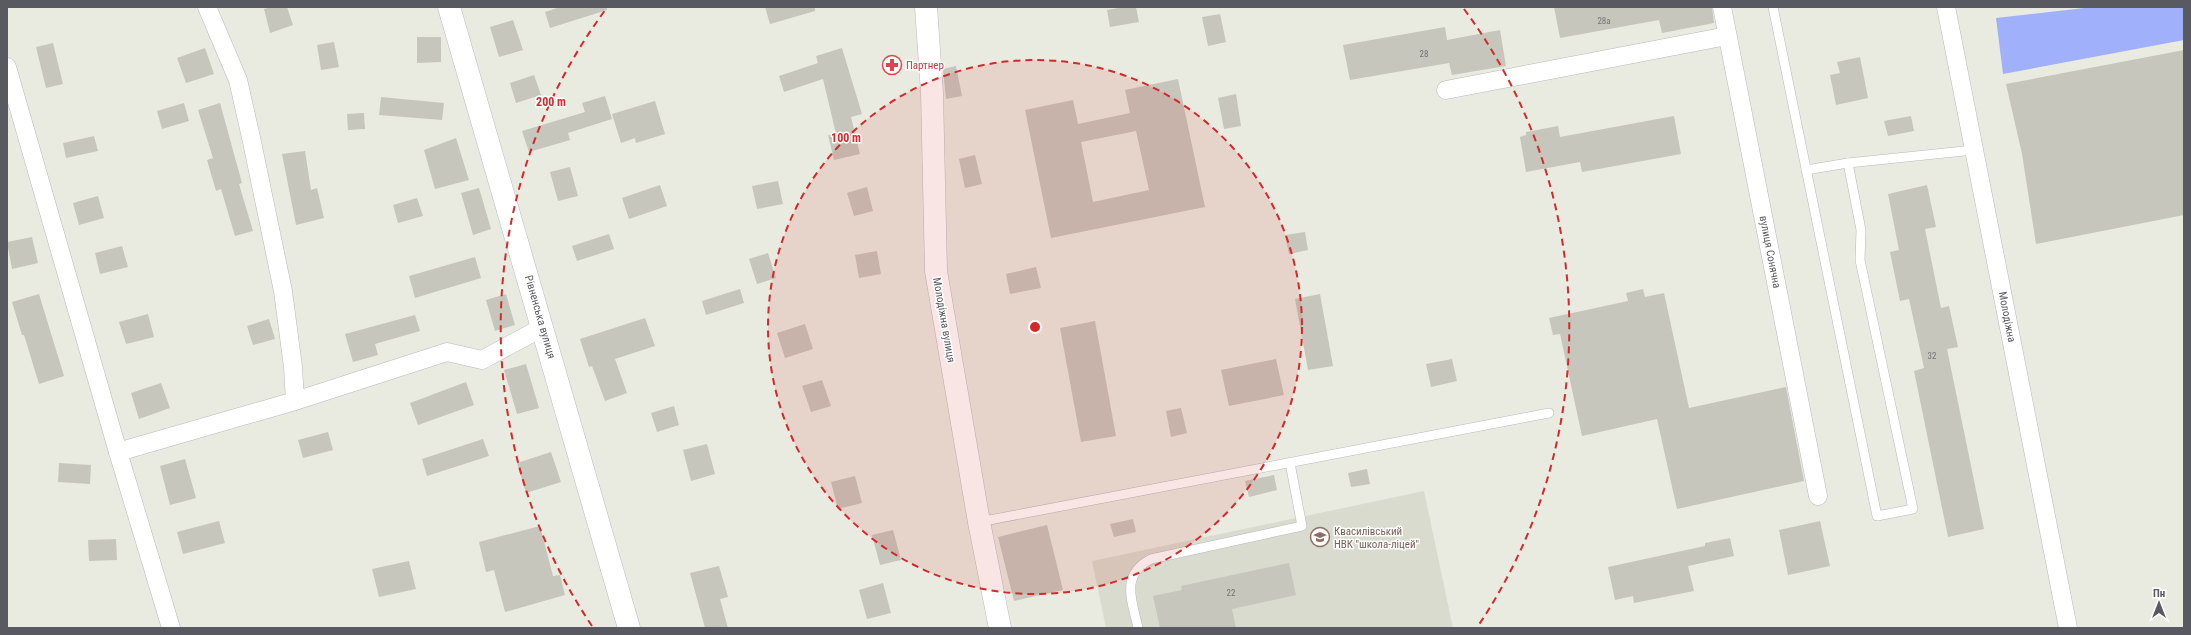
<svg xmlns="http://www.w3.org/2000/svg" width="2191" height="635" font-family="'Roboto Condensed',sans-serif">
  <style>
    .education { fill: #d9dbce }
    .water { fill: #a0b0fb }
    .building { fill: #c6c6bc; fill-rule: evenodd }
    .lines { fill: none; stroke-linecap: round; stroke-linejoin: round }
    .lane-casing { stroke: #b8b8bf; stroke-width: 10 }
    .street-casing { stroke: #b8b8bf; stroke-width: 19 }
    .secondary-casing { stroke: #bbbbc3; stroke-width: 23 }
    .lane { stroke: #fff; stroke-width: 9 }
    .street { stroke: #fff; stroke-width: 18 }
    .secondary { stroke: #fff; stroke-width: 22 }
    .ring { fill: none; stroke: #d62828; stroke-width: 2; stroke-dasharray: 7 5 }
    .labels { text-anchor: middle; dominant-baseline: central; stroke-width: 3; stroke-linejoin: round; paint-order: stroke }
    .number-label { font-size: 9px; fill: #747478 }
    .health-label { font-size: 11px; fill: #be3a42; stroke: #fff; text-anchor: start }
    .street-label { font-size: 11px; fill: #595961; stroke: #fff }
    .education-label { font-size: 11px; fill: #785e54; stroke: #fff; text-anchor: start }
    .centre { fill: #d62828; stroke: #fff; stroke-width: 2 }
    .ring-label { font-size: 12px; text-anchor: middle; font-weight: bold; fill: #d62828; stroke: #fff; stroke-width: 3; stroke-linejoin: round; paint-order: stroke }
  </style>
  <rect width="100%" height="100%" fill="#e9ebe0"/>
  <polygon class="education" points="1424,491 1453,628 1106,628 1092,561"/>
  <polygon class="water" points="2093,7 2184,7 2184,40 2003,74 1996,18"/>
  <g class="building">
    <polygon points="272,7 287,7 293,25 270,33 264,9"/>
    <polygon points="560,7 607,7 607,10 550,28 545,12"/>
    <polygon points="765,7 815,7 815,11 770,24"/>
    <polygon points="1124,7 1136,7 1139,22 1110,27 1107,10"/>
    <polygon points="1554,7 1712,7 1714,23 1662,33 1659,20 1560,38"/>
    <polygon points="1220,14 1226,42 1208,46 1202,17"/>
    <polygon points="513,20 523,50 499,57 490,27"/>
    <polygon points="1445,27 1447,40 1500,30 1506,66 1452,75 1449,63 1350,80 1343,45"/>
    <polygon points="417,37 441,37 441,62 417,63"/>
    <polygon points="334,42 339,67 321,70 317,45"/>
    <polygon points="53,43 63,84 46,88 36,47"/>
    <polygon points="205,48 214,74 186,83 177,58"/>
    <polygon points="842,48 862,114 851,117 860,154 834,160 828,135 836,134 823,79 784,92 779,76 818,63 816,56"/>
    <polygon points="2184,50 2184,215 2036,244 2022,154 2006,84"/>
    <polygon points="1860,57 1868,98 1836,105 1830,75 1840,73 1837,62"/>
    <polygon points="956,66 962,96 946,99 943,69"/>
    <polygon points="534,75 541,95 516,103 510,83"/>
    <path d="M1178 79 1205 207 1051 238 1025 110 1073 100 1078 124 1130 113 1125 90ZM1136 131 1149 190 1093 202 1081 142Z"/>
    <polygon points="1236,94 1241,126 1224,129 1218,98"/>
    <polygon points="605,96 612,119 568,133 570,140 529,152 522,131 585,112 582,103"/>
    <polygon points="381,97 444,103 442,120 379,115"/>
    <polygon points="655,101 665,134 636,143 635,138 621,143 612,114"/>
    <polygon points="184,103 189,121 162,129 157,111"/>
    <polygon points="220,103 242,183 239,184 253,231 235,236 221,189 216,191 207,160 213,158 198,110"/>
    <polygon points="364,113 365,129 348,130 347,114"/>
    <polygon points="1674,116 1681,154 1582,172 1580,162 1526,172 1520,137 1526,135 1526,132 1558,126 1560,137"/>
    <polygon points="1911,116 1914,131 1888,136 1884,121"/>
    <polygon points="94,136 98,151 66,158 63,143"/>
    <polygon points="456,138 469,180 435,189 424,150"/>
    <polygon points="305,151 311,190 317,188 324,218 296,225 282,154"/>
    <polygon points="975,155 982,184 965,188 959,159"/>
    <polygon points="570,167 578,196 558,201 550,172"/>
    <polygon points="778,181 783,204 757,209 752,186"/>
    <polygon points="660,185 667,206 629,219 622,198"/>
    <polygon points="1927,185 1936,227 1925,229 1941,308 1949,306 1958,347 1947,349 1984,529 1948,537 1914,371 1924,368 1909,299 1900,301 1890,252 1899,250 1888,194"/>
    <polygon points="867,187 873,211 854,216 847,193"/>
    <polygon points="479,188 491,229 473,235 461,193"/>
    <polygon points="98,196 104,218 79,225 73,203"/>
    <polygon points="417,198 423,216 398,223 393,205"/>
    <polygon points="1305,232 1308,250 1289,254 1285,235"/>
    <polygon points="609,234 614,249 577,261 572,246"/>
    <polygon points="32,237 38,263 12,269 7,242"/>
    <polygon points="122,246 128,267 100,274 95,253"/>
    <polygon points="877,251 881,274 859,278 855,255"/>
    <polygon points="768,253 776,278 757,284 749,259"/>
    <polygon points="475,257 481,278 415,298 409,276"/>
    <polygon points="1036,267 1041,288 1010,294 1006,274"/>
    <polygon points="740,289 744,303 706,315 702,301"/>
    <polygon points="1643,289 1645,297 1664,293 1689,408 1786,387 1804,481 1677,509 1657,419 1582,436 1560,334 1553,335 1549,318 1628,301 1626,293"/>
    <polygon points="39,294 64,376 39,384 24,335 22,335 12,302"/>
    <polygon points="506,294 515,325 495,331 486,300"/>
    <polygon points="1320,294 1333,366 1308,370 1295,299"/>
    <polygon points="148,314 154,337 126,344 119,322"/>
    <polygon points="415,315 420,331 375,344 378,355 353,362 345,334"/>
    <polygon points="645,318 655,346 615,359 627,393 605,401 592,366 589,367 580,339"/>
    <polygon points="269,319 275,339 253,345 247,326"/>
    <polygon points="1095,321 1116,436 1081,442 1060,328"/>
    <polygon points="805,324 813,349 785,358 777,333"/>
    <polygon points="1276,359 1284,395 1229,406 1221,370"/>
    <polygon points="1452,359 1457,381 1431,387 1426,364"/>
    <polygon points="526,364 539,408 517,414 504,370"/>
    <polygon points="822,380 831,406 811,412 802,386"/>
    <polygon points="466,382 474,405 418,425 410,403"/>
    <polygon points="161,383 170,408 139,419 131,393"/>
    <polygon points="674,406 679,425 657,432 651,413"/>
    <polygon points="1181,408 1187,433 1171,437 1166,411"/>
    <polygon points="328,432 333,450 303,458 298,440"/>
    <polygon points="483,439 489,456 427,476 422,459"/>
    <polygon points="707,444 715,474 691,481 683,450"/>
    <polygon points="551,452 561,482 526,493 517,463"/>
    <polygon points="185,459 196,498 170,505 160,466"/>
    <polygon points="59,463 91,465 90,484 58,482"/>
    <polygon points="1367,469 1370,484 1351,487 1348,473"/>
    <polygon points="1274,475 1277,490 1249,497 1245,481"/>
    <polygon points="855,476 862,503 838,509 831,482"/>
    <polygon points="1133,519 1136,532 1114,537 1110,524"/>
    <polygon points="219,521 225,543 183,554 177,532"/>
    <polygon points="1820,521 1830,566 1788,575 1779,530"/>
    <polygon points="1047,525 1063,590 1014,601 998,537"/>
    <polygon points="540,526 553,576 560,575 565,595 505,612 494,570 486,572 479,542"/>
    <polygon points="893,530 901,560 880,565 872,535"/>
    <polygon points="1730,538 1734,556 1688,566 1694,591 1634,603 1633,596 1615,600 1608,567 1705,546 1705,543"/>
    <polygon points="116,539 117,560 89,561 88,540"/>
    <polygon points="409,561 416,589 379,597 372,569"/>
    <polygon points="1289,563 1296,595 1232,609 1236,628 1160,628 1153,596 1182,590 1181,586"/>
    <polygon points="719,566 728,597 720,599 728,628 705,628 690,573"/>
    <polygon points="883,583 891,613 867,619 859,590"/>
  </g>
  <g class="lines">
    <defs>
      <g id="lane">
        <polyline points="1773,7 1877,516 1913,509 1860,260 1861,230 1848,163"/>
        <polyline points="1806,170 1848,163 1974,150"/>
        <polyline points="979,522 1549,413"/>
        <path d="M1138 628C1132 600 1120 575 1151 559L1302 526 1290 463"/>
      </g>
      <g id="street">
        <polyline points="207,7 238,80 252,142 283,291 293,367 295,401"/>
        <polyline points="1722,7 1818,496"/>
        <polyline points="1946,7 2068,628"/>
        <polyline points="7,67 118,452 171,628"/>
        <polyline points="1446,90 1727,36"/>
        <polyline points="118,452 295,401 447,352 482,360 543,327"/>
      </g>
      <g id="secondary">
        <polyline points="449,7 629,628"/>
        <polyline points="926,7 932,93 936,271 979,522 1000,628"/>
      </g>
    </defs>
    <use href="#lane" class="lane-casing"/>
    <use href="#street" class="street-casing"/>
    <use href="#secondary" class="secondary-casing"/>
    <use href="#lane" class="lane"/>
    <use href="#street" class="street"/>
    <use href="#secondary" class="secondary"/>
  </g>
  <circle cx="1035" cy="327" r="267" fill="#d62828" fill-opacity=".12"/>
  <g class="ring">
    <circle cx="1035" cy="327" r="267"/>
    <path d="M592 626A534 534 0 0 1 606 9M1464 9A534 534 0 0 1 1478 626"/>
  </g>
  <defs>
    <symbol id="pharmacy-ring" viewBox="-11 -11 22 22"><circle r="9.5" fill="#fff" stroke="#e0444e" stroke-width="1.5"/><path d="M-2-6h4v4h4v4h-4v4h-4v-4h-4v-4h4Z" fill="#e0444e"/></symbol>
    <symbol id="school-ring" viewBox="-11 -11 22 22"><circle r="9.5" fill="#fff" stroke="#8d6e63" stroke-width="1.5"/><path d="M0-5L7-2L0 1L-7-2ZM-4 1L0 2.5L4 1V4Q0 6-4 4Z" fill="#8d6e63"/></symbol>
  </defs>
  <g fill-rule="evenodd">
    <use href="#pharmacy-ring" x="881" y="54" width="22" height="22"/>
    <use href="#school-ring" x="1309" y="526" width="22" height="22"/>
  </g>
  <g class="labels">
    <g class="number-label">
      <text x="1604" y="21">28а</text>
      <text x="1424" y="54">28</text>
      <text x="1932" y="356">32</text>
      <text x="1231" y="593">22</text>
    </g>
    <g class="health-label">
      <text x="906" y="65">Партнер</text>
    </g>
    <g class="street-label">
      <text transform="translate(1770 252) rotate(79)">вулиця Сонячна</text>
      <text transform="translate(540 317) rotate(74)">Рівненська вулиця</text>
      <text transform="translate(2007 317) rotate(79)">Молодіжна</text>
      <text transform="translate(944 320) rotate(80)">Молодіжна вулиця</text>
    </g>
    <g class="education-label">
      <text x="1334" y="531">Квасилівський<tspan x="1334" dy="13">НВК "школа-ліцей"</tspan></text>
    </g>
  </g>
  <circle cx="1035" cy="327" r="6" class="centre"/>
  <g class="ring-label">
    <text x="551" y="106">200 m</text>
    <text x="846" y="142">100 m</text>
  </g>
  <rect width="2191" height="635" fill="none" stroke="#595961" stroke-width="16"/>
  <g transform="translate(2159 603)" stroke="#ffffff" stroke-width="3" paint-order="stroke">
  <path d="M0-3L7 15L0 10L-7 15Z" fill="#595961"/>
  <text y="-6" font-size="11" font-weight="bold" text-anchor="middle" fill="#595961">Пн</text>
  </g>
</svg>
